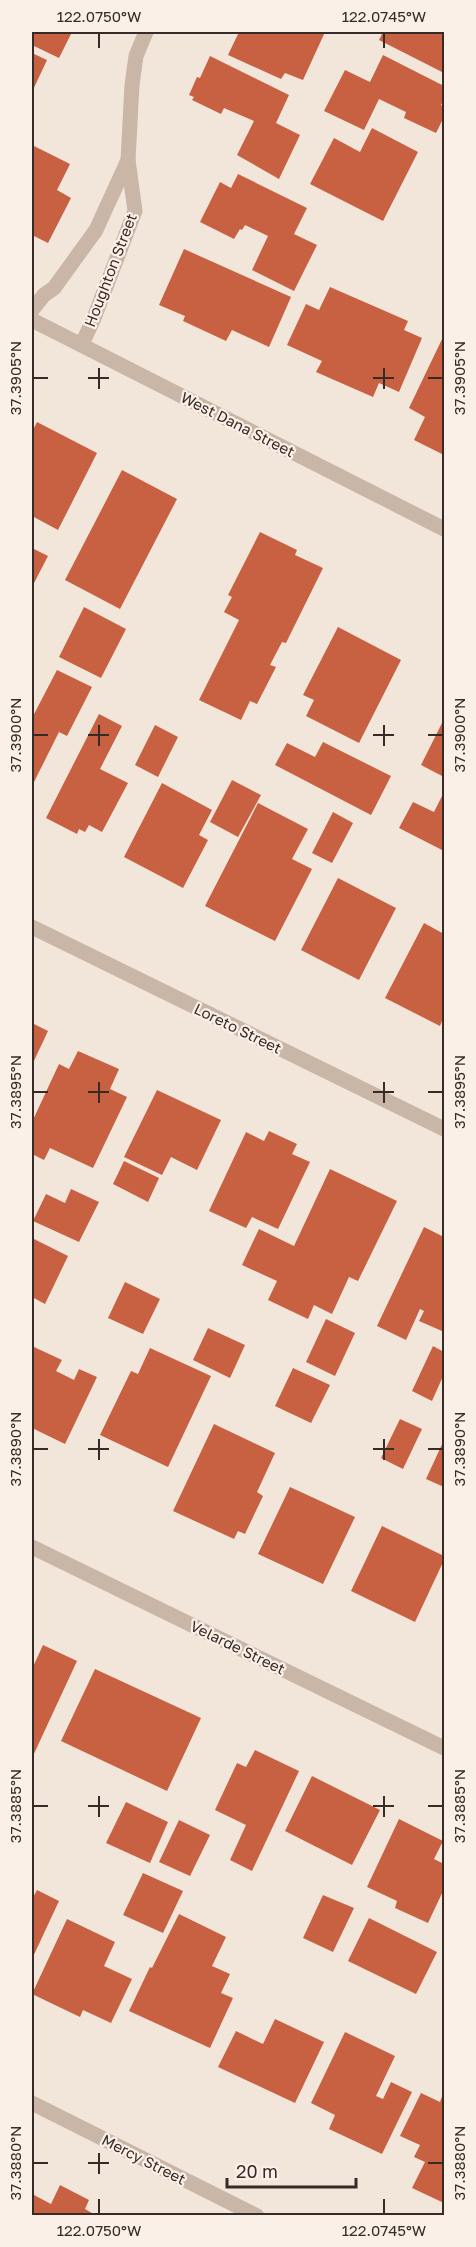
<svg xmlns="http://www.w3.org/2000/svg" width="476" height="2247" font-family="'Golos Text',sans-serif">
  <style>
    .building { fill: #c86042 }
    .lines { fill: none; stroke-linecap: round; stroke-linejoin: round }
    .street { stroke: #cab6a6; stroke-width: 15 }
    .ticks { fill: none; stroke: #362b27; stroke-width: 2 }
    .labels { text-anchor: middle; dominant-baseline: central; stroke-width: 4.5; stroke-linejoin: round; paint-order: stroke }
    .street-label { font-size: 15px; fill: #362b27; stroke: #faf0e7 }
    .neatline { fill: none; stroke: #362b27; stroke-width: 2 }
    .ticks-label { font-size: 15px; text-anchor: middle; fill: #362b27 }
  </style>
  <rect width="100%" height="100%" fill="#f2e6da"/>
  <g class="building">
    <polygon points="32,32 72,32 59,58 32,45"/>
    <polygon points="239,32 325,32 303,80 285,73 281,79 228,55"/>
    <polygon points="383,32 444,32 444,73 379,40"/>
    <polygon points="32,53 47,60 32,92"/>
    <polygon points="383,55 444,86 444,99 441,105 444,107 444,117 436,133 404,118 406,112 379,99 364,130 324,111 345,70 370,82"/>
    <polygon points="210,56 289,95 276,123 300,135 279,179 237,155 254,121 224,108 221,114 192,100 194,97 189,95 197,77 200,78"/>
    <polygon points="372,128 418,152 383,221 310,184 334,138 360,152"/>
    <polygon points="32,145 70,164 57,190 71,198 48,243 32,235"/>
    <polygon points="238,174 307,208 294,234 317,245 294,291 252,270 268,236 245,225 242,230 240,229 234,239 200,222 220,182 231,188"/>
    <polygon points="184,249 291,297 269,347 232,330 226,341 183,321 185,316 159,305"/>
    <polygon points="330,287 408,321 404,330 422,338 399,392 379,383 373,397 316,372 322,361 287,345 306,304 319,310"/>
    <polygon points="444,335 444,455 414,440 425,417 409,408"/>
    <polygon points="37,422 97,453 58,530 32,516 32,432"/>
    <polygon points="122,470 177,499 120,609 65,580"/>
    <polygon points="260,532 297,550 295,555 323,568 286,643 282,642 270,665 276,667 257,704 250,701 241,720 199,700 239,620 224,612 232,597 228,595"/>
    <polygon points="32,548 48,556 32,587"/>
    <polygon points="84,607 126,629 101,678 59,657"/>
    <polygon points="338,627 401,660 359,743 306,716 314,700 303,695"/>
    <polygon points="57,670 92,687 67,736 59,732 32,786 32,718"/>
    <polygon points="99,714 122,726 100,769 128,783 102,832 89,825 85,832 79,829 77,834 46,818"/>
    <polygon points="444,719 444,777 421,765"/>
    <polygon points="155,725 178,737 158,777 135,765"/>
    <polygon points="323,742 391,776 371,815 275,765 287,743 315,757"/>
    <polygon points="232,780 261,795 238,837 210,822"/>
    <polygon points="162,783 212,810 199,835 208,840 183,888 124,857"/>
    <polygon points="442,796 444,797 444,851 399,828 413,802 434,812"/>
    <polygon points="258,803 308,829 292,859 312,869 275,941 205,906"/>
    <polygon points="333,812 353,823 332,863 312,853"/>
    <polygon points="338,878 396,908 359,980 301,950"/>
    <polygon points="424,923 444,934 444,1016 440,1026 385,998"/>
    <polygon points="32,1023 48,1031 32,1065"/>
    <polygon points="78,1051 119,1069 110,1089 127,1097 93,1168 50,1148 44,1160 32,1154 32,1122 59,1064 69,1069"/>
    <polygon points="157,1090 221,1120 197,1170 171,1157 162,1175 124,1157"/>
    <polygon points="269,1131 297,1144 292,1154 310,1162 278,1229 252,1217 246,1228 209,1211 246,1132 264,1141"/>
    <polygon points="124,1161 159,1178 148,1202 113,1184"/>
    <polygon points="330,1169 397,1201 358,1281 349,1277 332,1314 314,1305 308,1319 268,1300 277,1281 242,1265 259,1229 294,1246"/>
    <polygon points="71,1189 99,1202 79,1242 33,1221 46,1194 65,1203"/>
    <polygon points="424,1227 444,1237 444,1327 442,1331 419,1321 424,1311 420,1309 406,1340 377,1326"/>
    <polygon points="32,1238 68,1256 45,1304 32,1297"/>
    <polygon points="125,1282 160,1299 143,1334 108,1318"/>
    <polygon points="326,1319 355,1333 335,1376 306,1362"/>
    <polygon points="208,1328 245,1345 230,1378 193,1360"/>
    <polygon points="433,1346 444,1352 444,1374 432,1401 412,1391"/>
    <polygon points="34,1347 62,1360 56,1371 74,1380 79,1369 97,1377 65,1444 32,1428 32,1352"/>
    <polygon points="150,1348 211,1376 168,1467 100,1435 131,1371 138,1374"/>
    <polygon points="293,1368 330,1385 311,1423 275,1406"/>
    <polygon points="400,1419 422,1429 403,1469 381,1458"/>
    <polygon points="214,1424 275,1453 257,1492 263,1496 245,1534 238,1531 234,1539 173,1511"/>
    <polygon points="444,1440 444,1487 426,1479"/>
    <polygon points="290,1487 355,1517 323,1584 258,1554"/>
    <polygon points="382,1526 444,1556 444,1560 415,1622 351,1591"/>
    <polygon points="43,1645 77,1661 32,1758 32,1669"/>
    <polygon points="95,1669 201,1718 167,1791 61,1741"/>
    <polygon points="255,1750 299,1771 252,1871 230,1860 246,1825 215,1810 237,1763 246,1767"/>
    <polygon points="312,1776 380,1810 352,1865 285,1831"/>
    <polygon points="126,1802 168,1822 150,1863 106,1843"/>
    <polygon points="399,1819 443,1841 434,1859 444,1864 444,1889 428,1923 395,1908 397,1901 367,1887"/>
    <polygon points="179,1820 210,1835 190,1876 159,1862"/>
    <polygon points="143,1873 183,1891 163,1933 123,1915"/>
    <polygon points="37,1890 59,1901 32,1959 32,1899"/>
    <polygon points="323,1895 354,1908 333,1952 303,1938"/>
    <polygon points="179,1914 226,1937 212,1966 230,1974 221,1993 233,1998 210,2048 129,2011 150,1967 152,1968"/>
    <polygon points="369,1918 437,1952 416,1994 348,1961"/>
    <polygon points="67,1919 115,1942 104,1966 132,1979 111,2023 83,2010 80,2017 32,1994"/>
    <polygon points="275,2019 324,2042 295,2103 218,2067 236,2031 263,2044"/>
    <polygon points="345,2032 395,2056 376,2096 383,2099 391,2082 412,2092 382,2154 329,2129 335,2115 311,2103"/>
    <polygon points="444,2091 444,2203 412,2188 425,2162 414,2157 420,2145 400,2136 421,2093 440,2102"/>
    <polygon points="60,2185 89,2200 85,2209 97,2216 32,2216 32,2201 34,2195 51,2204"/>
  </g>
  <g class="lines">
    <g class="street">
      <polyline points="32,310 44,295 54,288 96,230 128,160"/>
      <polyline points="32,320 444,529"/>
      <polyline points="82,344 94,318 135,211 128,160 132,85 136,56 146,32"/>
      <polyline points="32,927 444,1129"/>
      <polyline points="32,1547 444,1748"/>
      <polyline points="32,2103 257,2216"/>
    </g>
  </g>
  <path class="ticks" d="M99 33V48M384 33V48M99 368V389M384 368V389M33 378H48M88 378H109M373 378H394M428 378H443M99 725V746M384 725V746M33 735H48M88 735H109M373 735H394M428 735H443M99 1082V1103M384 1082V1103M33 1092H48M88 1092H109M373 1092H394M428 1092H443M99 1439V1460M384 1439V1460M33 1449H48M88 1449H109M373 1449H394M428 1449H443M99 1796V1817M384 1796V1817M33 1806H48M88 1806H109M373 1806H394M428 1806H443M99 2153V2174M33 2163H48M88 2163H109M428 2163H443M99 2199V2214M384 2199V2214"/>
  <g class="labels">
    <g class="street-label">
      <text transform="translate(110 270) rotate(-69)">Houghton Street</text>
      <text transform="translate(238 424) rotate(27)">West Dana Street</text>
      <text transform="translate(238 1028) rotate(26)">Loreto Street</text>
      <text transform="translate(238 1647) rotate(26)">Velarde Street</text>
      <text transform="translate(144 2159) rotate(27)">Mercy Street</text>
    </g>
  </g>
  <rect width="476" height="2247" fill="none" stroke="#faf0e7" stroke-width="66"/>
  <path d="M227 2178v9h129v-9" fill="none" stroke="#362b27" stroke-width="3"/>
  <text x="236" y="2178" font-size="18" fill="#362b27" stroke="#faf0e7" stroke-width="4.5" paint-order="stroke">20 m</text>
  <rect x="33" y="33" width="410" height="2181" class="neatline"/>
  <g class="ticks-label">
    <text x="99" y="22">122.0750°W</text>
    <text x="384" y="22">122.0745°W</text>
    <text transform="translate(16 378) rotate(-90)" y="5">37.3905°N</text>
    <text transform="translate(460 378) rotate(-90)" y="5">37.3905°N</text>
    <text transform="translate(16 735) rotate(-90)" y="5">37.3900°N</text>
    <text transform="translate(460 735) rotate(-90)" y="5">37.3900°N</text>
    <text transform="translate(16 1092) rotate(-90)" y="5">37.3895°N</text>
    <text transform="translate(460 1092) rotate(-90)" y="5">37.3895°N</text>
    <text transform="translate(16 1449) rotate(-90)" y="5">37.3890°N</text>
    <text transform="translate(460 1449) rotate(-90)" y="5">37.3890°N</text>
    <text transform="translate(16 1806) rotate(-90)" y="5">37.3885°N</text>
    <text transform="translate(460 1806) rotate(-90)" y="5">37.3885°N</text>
    <text transform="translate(16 2163) rotate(-90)" y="5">37.3880°N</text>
    <text transform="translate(460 2163) rotate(-90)" y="5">37.3880°N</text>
    <text x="99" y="2236">122.0750°W</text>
    <text x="384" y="2236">122.0745°W</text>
  </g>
</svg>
